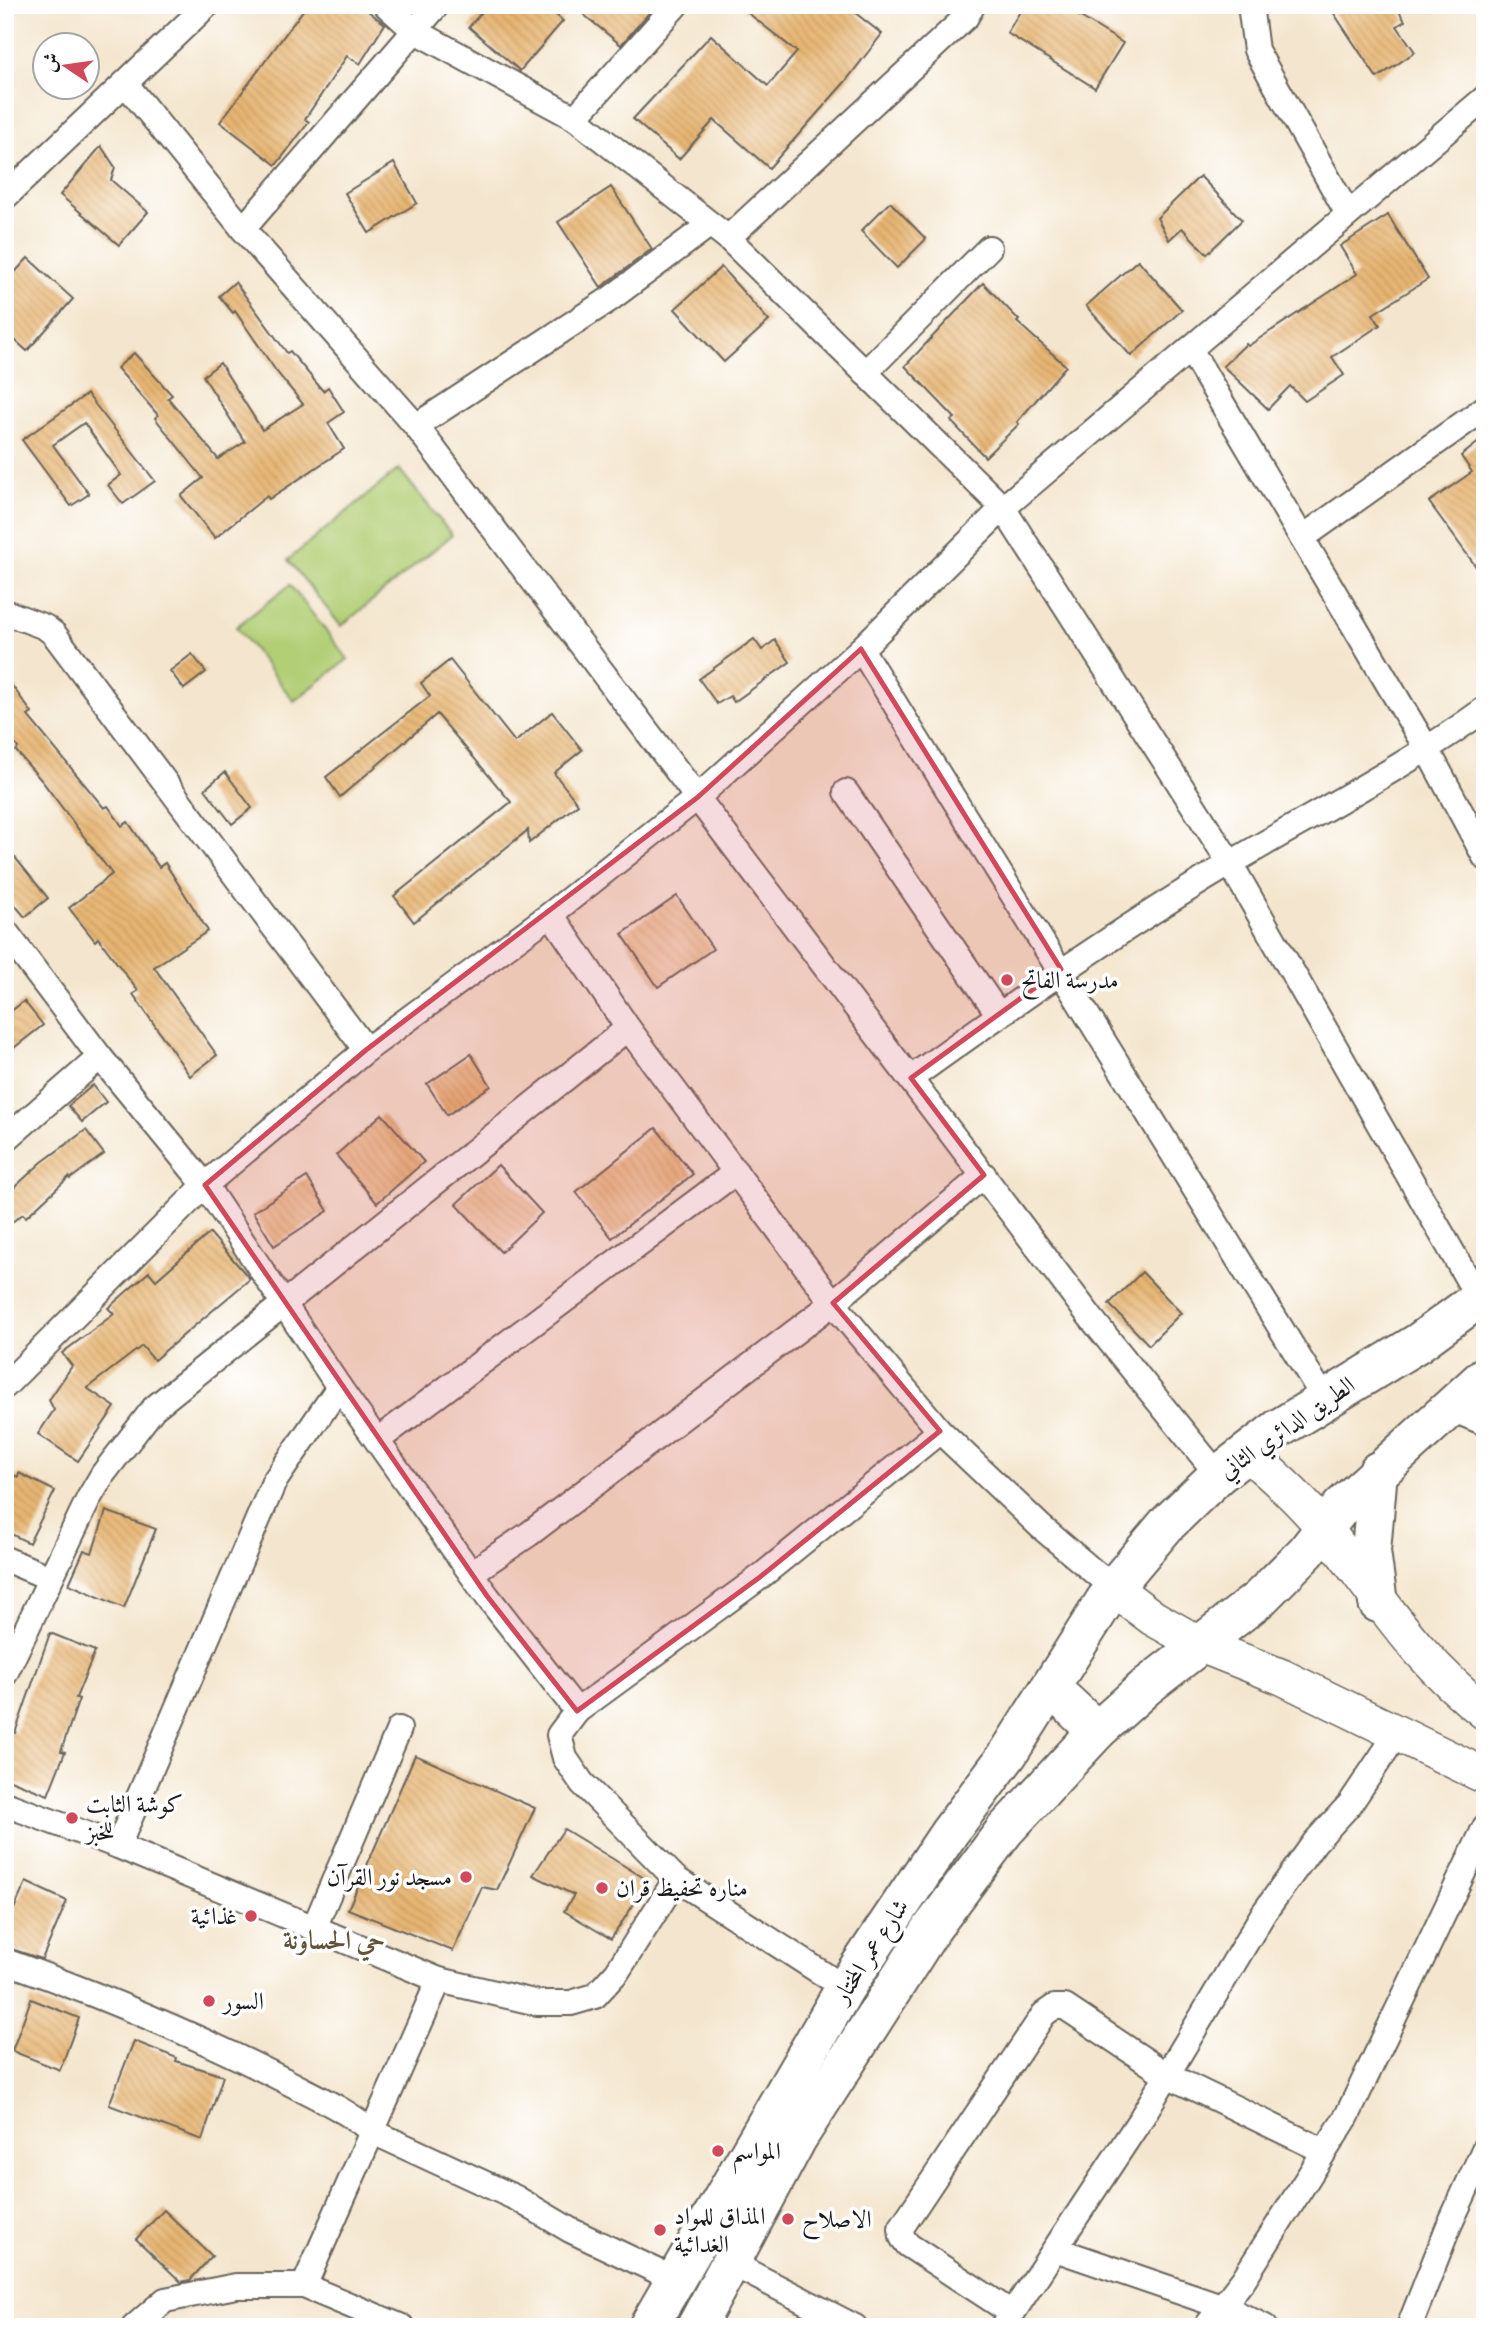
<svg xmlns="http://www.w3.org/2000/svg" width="1490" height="2332" font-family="'IM FELL Double Pica',Amiri,serif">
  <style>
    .pitch { fill: #b2cf76; stroke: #677649; stroke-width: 2 }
    .building { fill: url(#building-back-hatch) }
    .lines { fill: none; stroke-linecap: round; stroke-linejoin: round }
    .minor-casing { stroke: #68635a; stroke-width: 28 }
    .secondary-casing { stroke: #68635a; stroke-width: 38 }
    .primary-casing { stroke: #68635a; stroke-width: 42 }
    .minor { stroke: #fff; stroke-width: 24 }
    .secondary { stroke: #fff; stroke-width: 35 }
    .primary { stroke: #fff; stroke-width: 38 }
    .marked { fill: #d1495b; fill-opacity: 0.2; stroke: #d1495b; stroke-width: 5; stroke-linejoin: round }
    .poi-dot { fill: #d1495b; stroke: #fff; stroke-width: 2.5 }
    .labels { text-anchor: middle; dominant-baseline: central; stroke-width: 7; stroke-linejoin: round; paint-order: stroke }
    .poi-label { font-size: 24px; fill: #1c1c1c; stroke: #fff; text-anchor: start }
    .street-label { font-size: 24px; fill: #1c1c1c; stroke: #fff }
    .neighbourhood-label { font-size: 26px; font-weight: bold; fill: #63523a; stroke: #fff }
  </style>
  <defs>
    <pattern id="building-back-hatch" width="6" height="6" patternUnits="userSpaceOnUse" patternTransform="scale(1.75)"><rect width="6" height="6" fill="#e7b572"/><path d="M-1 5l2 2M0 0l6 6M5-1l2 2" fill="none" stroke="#c69b62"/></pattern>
  </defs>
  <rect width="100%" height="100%" fill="#fff"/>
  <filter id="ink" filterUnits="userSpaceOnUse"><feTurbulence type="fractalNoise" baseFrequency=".0143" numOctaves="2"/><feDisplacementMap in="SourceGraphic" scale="14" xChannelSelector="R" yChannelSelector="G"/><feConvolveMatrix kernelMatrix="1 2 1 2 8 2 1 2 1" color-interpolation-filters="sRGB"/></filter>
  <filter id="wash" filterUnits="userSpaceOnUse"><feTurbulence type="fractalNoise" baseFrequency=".00686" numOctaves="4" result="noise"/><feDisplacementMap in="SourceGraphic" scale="28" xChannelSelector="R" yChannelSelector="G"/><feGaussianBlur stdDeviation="1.57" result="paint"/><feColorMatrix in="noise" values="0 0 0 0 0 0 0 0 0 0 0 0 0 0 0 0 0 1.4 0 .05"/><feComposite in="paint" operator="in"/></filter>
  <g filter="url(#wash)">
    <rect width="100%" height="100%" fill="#f4e6ce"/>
    <g class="pitch">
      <polygon points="399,469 452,535 341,626 288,560"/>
      <polygon points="290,585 348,659 294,701 236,627"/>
    </g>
    <g id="blocks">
      <g class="building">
        <polygon points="307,5 360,5 385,24 360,64 347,56 305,119 309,122 276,165 220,122"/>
        <polygon points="488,5 545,5 563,21 520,71 469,27"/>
        <polygon points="572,5 656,5 621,45"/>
        <polygon points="738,5 845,5 882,34 845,82 769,168 714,120 679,159 633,119 711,35 768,86 797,52"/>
        <polygon points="1024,5 1061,5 1123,43 1095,88 1007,33"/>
        <polygon points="1343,5 1395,5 1405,21 1397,26 1415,52 1377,78 1333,12"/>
        <polygon points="101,146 115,167 111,180 148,212 119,245 60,195"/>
        <polygon points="394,163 417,203 369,233 345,193"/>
        <polygon points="1200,176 1242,220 1207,254 1182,228 1169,240 1157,218"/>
        <polygon points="611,187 652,249 601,287 558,222"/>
        <polygon points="890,202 926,239 897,268 861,231"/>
        <polygon points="1388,215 1428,279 1373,314 1380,325 1332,357 1344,375 1305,401 1290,386 1268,409 1223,366 1246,344 1248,346 1357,274 1340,246"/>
        <polygon points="28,258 73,299 27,351 5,331 5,283"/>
        <polygon points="1138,260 1182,310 1131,356 1086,306"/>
        <polygon points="721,267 769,321 724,362 675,309"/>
        <polygon points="235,282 287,353 290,351 323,391 328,387 344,412 328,423 344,449 269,499 267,496 215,538 181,496 203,478 155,418 158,415 117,368 134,353 172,395 168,398 218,459 245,442 203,376 220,363 262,430 303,404 276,371 235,311 233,313 219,296"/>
        <polygon points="983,283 1019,320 1017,322 1066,366 1017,422 1019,424 985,457 951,421 955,418 905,366"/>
        <polygon points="87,394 155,481 123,504 108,485 121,475 84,423 53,445 89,494 71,506 22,440"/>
        <polygon points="1485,437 1485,579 1429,502 1472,472 1461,456"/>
        <polygon points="754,639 762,650 775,640 790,662 734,702 730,696 717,704 699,679"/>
        <polygon points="192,654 206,672 184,689 170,671"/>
        <polygon points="450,660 515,742 552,712 582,750 554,773 578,804 529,843 528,830 414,922 394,896 511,802 437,714 340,797 326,777 430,696 421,683"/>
        <polygon points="5,676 32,713 28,716 104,808 108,806 122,826 128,822 159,867 165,863 208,931 154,967 217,1055 190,1076 133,994 138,991 98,938 95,941 69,908 112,874 42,781 16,751 18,748 5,730"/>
        <polygon points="225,772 252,808 232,824 205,789"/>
        <polygon points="5,845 48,898 25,917 5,893"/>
        <polygon points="677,896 713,949 658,987 622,934"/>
        <polygon points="24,1001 43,1025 5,1055 5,1016"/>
        <polygon points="471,1054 491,1086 447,1115 427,1084"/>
        <polygon points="93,1085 106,1102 82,1122 68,1106"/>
        <polygon points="382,1114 424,1162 377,1203 336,1155"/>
        <polygon points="656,1128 693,1174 612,1238 576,1192"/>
        <polygon points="86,1130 104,1154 70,1179 69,1177 26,1217 23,1214 5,1227 5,1196 42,1162"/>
        <polygon points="498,1165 542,1213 501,1252 456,1204"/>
        <polygon points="307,1177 328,1211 274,1246 253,1212"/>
        <polygon points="210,1233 250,1279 154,1360 142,1346 87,1388 115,1407 78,1461 38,1434 54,1410 49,1400 72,1366 62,1353 114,1314 108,1308 149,1272 156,1280"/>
        <polygon points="1142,1272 1181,1313 1149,1345 1109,1304"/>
        <polygon points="5,1472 18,1477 19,1473 55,1491 29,1543 5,1531"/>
        <polygon points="106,1511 156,1529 124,1608 69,1584 84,1550 92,1553"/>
        <polygon points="50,1633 95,1651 76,1698 79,1699 61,1751 65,1752 48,1795 5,1778 5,1729 15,1733"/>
        <polygon points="415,1755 535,1808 497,1890 482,1887 453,1951 348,1909"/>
        <polygon points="564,1829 649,1881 611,1939 564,1911 574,1895 533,1875"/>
        <polygon points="26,1882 67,1901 42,1959 5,1947 5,1929"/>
        <polygon points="31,1999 79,2018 60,2070 12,2051"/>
        <polygon points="134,2041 177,2058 176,2061 223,2076 202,2140 109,2105"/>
        <polygon points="164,2210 212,2256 190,2280 181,2282 136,2239"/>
      </g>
    </g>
  </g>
  <g filter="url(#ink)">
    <use href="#blocks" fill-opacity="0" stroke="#68635a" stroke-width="2"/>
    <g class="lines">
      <defs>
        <g id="minor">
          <polyline points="386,5 415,31 575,118 728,238 1003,508 1230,863 1479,1299"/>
          <polyline points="1250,5 1256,50 1348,214"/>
          <polyline points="126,84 243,229 416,426 1091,1318 1218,1475"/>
          <polyline points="575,118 676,5"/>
          <polyline points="5,197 207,5"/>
          <polyline points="243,229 437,5"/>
          <polyline points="728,238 966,17 973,5"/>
          <polyline points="1190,349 1428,751 1485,857"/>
          <polyline points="865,373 989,248"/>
          <polyline points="416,426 610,299 709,225"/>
          <polyline points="1302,538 1485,408"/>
          <polyline points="5,612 45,627 54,634 366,1050"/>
          <polyline points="861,649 1324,1398"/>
          <polyline points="846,792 999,1015"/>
          <polyline points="551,914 628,1028 833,1303 877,1356 940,1431 1041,1527 1113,1588"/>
          <polyline points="5,931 100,1057 205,1185 339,1387 487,1596 577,1711 559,1735 565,1758 582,1783 676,1879 845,1988"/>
          <path d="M911 1078C1015 1003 1120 929 1231 863 1317 812 1404 768 1485 709"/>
          <polyline points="5,1140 100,1057"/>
          <polyline points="5,1386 205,1185 366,1050 551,914 698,797 861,649 1003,508 1485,98"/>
          <polyline points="1449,1408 1485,1423"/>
          <polyline points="379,1439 736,1172"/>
          <polyline points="5,1559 50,1578"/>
          <polyline points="471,1573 529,1534 833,1303 984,1175"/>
          <polyline points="5,1674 89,1498 103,1474 154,1408 628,1028"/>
          <polyline points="577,1711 760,1577 940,1431"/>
          <polyline points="5,1804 118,1846 439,1980 538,2003 571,2003 595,1996 617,1972 676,1879"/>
          <polyline points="118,1846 274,1482 339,1387"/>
          <polyline points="314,1928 399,1729"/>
          <path d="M5 1961C100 1995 194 2034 284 2080 314 2096 345 2109 371 2131L516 2198 570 2230 676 2280"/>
          <polyline points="1055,2249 1224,2307 1265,2327"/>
          <polyline points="729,2262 855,2327"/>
          <polyline points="304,2286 439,1980"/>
          <polyline points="1012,2313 908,2245 902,2237 901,2228 1044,2014 1054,2007 1065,2007 1167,2075 1324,2151"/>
          <polyline points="1004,2326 1142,2117 1263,1914 1315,1842 1350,1804 1396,1735"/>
          <polyline points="134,2327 165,2300 236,2286 304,2286 402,2327"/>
          <polyline points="1206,2327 1243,2280 1347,2116 1485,1827"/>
          <polyline points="1409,2327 1448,2228 1485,2147"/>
        </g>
        <g id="secondary">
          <path d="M1247 1453C1275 1476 1301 1500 1324 1528 1376 1592 1417 1661 1485 1712"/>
          <polyline points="1113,1588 1153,1618 1199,1644 1282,1677 1485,1776"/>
        </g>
        <g id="primary">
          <polyline points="1378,1471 1371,1551 1378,1603"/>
          <polyline points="1051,1688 1097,1731"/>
          <polyline points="648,2327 845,1988 949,1833 1008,1754 1113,1588 1166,1525 1218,1475 1278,1429 1418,1343 1485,1294"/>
          <polyline points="696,2327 797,2139 932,1928 1005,1830 1097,1731 1147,1686 1259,1599 1306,1552 1342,1506 1485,1376"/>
        </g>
      </defs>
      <use href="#minor" class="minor-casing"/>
      <use href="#secondary" class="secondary-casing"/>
      <use href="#primary" class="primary-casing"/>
      <use href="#minor" class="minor"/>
      <use href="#secondary" class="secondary"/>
      <use href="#primary" class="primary"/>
    </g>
  </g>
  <path class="marked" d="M861 649 1061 969 911 1078 984 1175 833 1303 940 1431 760 1577 577 1711 487 1596 205 1185 366 1050 698 797Z"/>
  <g class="poi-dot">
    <circle cx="1007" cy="980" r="7"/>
    <circle cx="72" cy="1818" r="7"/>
    <circle cx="466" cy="1877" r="7"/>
    <circle cx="602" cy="1888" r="7"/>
    <circle cx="251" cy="1916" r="7"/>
    <circle cx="209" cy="2001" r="7"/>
    <circle cx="718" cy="2151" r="7"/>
    <circle cx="788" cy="2219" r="7"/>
    <circle cx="660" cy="2230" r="7"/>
  </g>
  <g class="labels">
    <g class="poi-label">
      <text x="1021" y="980">مدرسة الفاتح</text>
      <text x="86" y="1804">كوشة الثابت<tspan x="86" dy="28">للخبز</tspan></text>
      <text x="452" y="1877" text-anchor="end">مسجد نور القرآن</text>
      <text x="616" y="1888">مناره تحفيظ قران</text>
      <text x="237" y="1916" text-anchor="end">غذائية</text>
      <text x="223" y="2001">السور</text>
      <text x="732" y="2151">المواسم</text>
      <text x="674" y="2216">المذاق للمواد<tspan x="674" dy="28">الغدائية</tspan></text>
      <text x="802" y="2219">الاصلاح</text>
    </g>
    <g class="street-label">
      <text transform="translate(1287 1428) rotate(-35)">الطريق الدائري الثاني</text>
      <text transform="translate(871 1951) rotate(-57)">شارع عمر المختار</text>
    </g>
    <g class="neighbourhood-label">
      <text x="334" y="1941">حي الحساونة</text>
    </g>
  </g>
  <rect width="1490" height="2332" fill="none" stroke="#fff" stroke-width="28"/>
  <g transform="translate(66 66) rotate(283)"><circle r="33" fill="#ffffff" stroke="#a4a4a4" stroke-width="2"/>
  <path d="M0-5L12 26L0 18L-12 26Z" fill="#d1495b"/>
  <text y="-10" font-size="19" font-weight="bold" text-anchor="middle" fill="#1c1c1c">ش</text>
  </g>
</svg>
